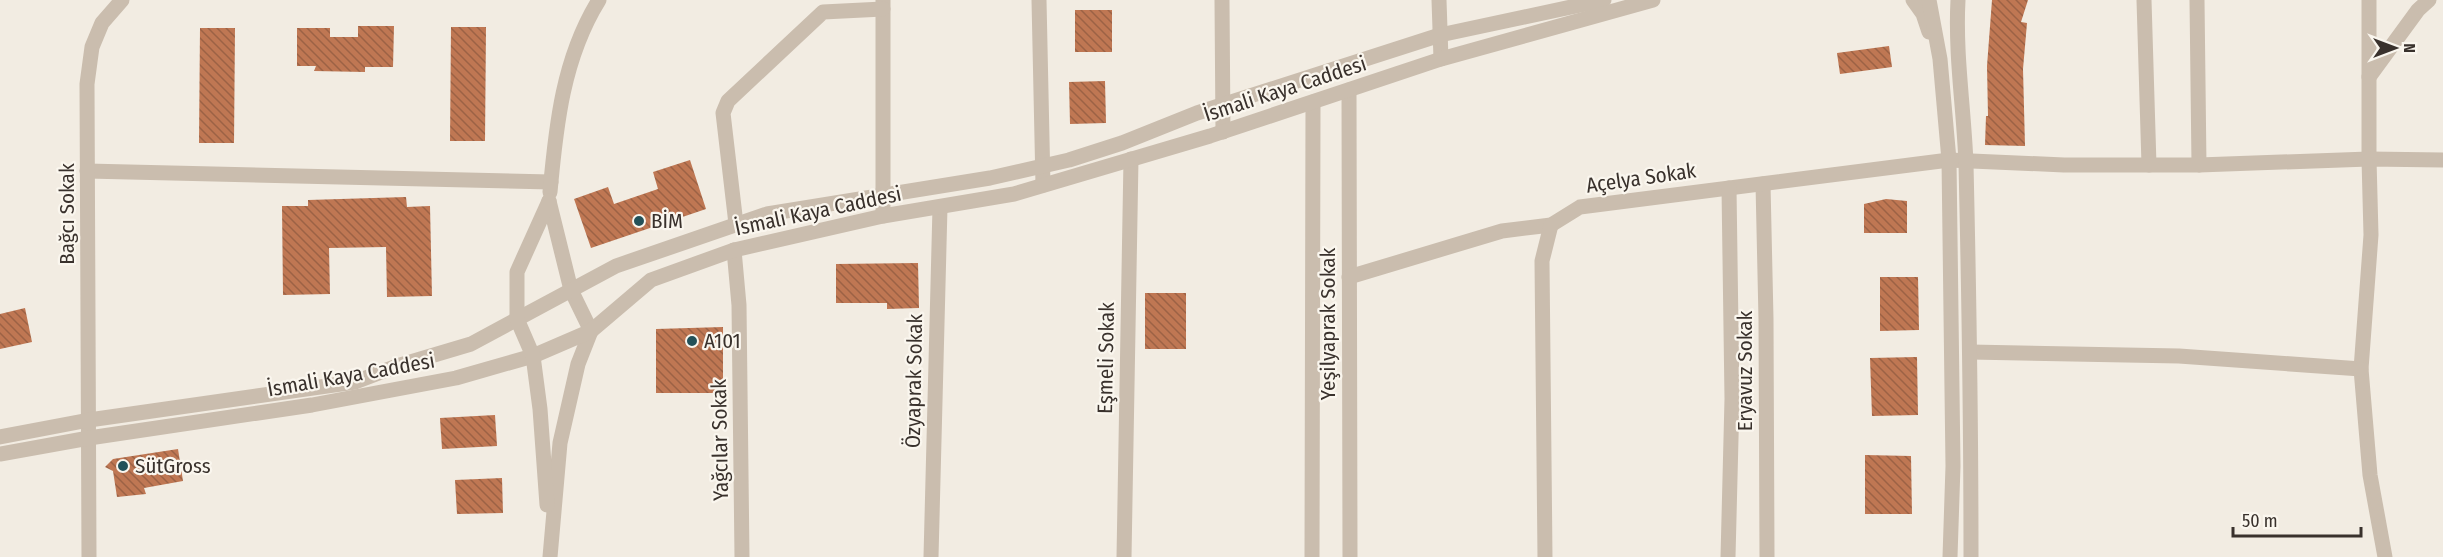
<svg xmlns="http://www.w3.org/2000/svg" width="2443" height="557" font-family="'Fira Sans Condensed',sans-serif">
  <style>
    .building { fill: url(#building-back-hatch) }
    .lines { fill: none; stroke-linecap: round; stroke-linejoin: round }
    .minor { stroke: #cabdae; stroke-width: 15 }
    .tertiary { stroke: #cabdae; stroke-width: 15 }
    .poi-dot { fill: #235159; stroke: #faf6ee; stroke-width: 2 }
    .labels { text-anchor: middle; dominant-baseline: central; stroke-width: 4.5; stroke-linejoin: round; paint-order: stroke }
    .street-label { font-size: 21px; fill: #39312c; stroke: #faf6ee }
    .poi-label { font-size: 21px; fill: #39312c; stroke: #faf6ee; text-anchor: start }
  </style>
  <defs>
    <pattern id="building-back-hatch" width="6" height="6" patternUnits="userSpaceOnUse" patternTransform="scale(1.5)"><rect width="6" height="6" fill="#bf7753"/><path d="M-1 5l2 2M0 0l6 6M5-1l2 2" fill="none" stroke="#9c6245"/></pattern>
  </defs>
  <rect width="100%" height="100%" fill="#f2ece2"/>
  <g class="building">
    <polygon points="1992,0 2028,0 2021,22 2027,23 2023,69 2025,146 1985,145 1986,116 1988,116 1987,66"/>
    <rect x="1075" y="10" width="37" height="42"/>
    <polygon points="358,26 394,26 393,67 365,67 365,72 314,71 316,66 297,66 297,28 330,28 330,37 358,37"/>
    <polygon points="451,27 486,27 485,141 450,141"/>
    <polygon points="200,28 235,28 234,143 199,143"/>
    <polygon points="1889,46 1892,67 1840,74 1837,53"/>
    <polygon points="1105,81 1106,123 1070,124 1069,82"/>
    <polygon points="690,160 706,209 591,248 574,199 608,187 614,204 658,189 653,172"/>
    <polygon points="406,197 407,207 430,206 432,296 387,297 386,247 329,248 330,294 283,295 282,206 308,206 308,200"/>
    <polygon points="1886,199 1907,201 1907,233 1864,233 1864,204"/>
    <polygon points="918,263 919,308 887,309 887,303 836,303 836,264"/>
    <polygon points="1880,277 1918,277 1919,330 1880,331"/>
    <rect x="1145" y="293" width="41" height="56"/>
    <polygon points="25,308 32,342 0,349 0,314"/>
    <polygon points="723,327 723,393 656,393 656,329"/>
    <polygon points="1917,357 1918,415 1872,416 1870,358"/>
    <polygon points="495,415 497,446 442,449 440,418"/>
    <polygon points="178,449 183,481 144,488 146,494 117,497 113,471 105,467 113,459"/>
    <polygon points="1865,455 1911,456 1912,514 1865,514"/>
    <polygon points="502,478 503,513 457,514 455,480"/>
  </g>
  <g class="lines">
    <g class="minor">
      <polyline points="1039,0 1043,185"/>
      <polyline points="1222,0 1223,132"/>
      <polyline points="1439,0 1441,59"/>
      <polyline points="2144,0 2149,165"/>
      <polyline points="2197,0 2199,165"/>
      <polyline points="2369,0 2369,159 2371,235 2361,369 2370,475 2385,557"/>
      <polyline points="2369,77 2418,10 2429,0"/>
      <polyline points="1349,90 1350,557"/>
      <polyline points="87,171 551,182"/>
      <polyline points="1763,184 1766,319 1767,557"/>
      <path d="M550 192C556 125 563 58 599 0"/>
      <polyline points="883,216 883,0"/>
      <polyline points="736,224 723,113 728,101 823,12 883,9"/>
      <polyline points="734,250 739,305 742,557"/>
      <polyline points="1349,277 1502,231 1551,225 1580,207 1949,160 2064,165 2199,165 2369,159 2443,160"/>
      <polyline points="1970,352 2179,356 2361,369"/>
      <polyline points="89,557 87,84 92,47 102,23 122,0"/>
      <polyline points="931,557 940,207"/>
      <polyline points="1124,557 1131,159"/>
      <polyline points="1312,557 1313,102"/>
      <polyline points="1545,557 1542,261 1551,225"/>
      <polyline points="1728,557 1732,399 1729,188"/>
    </g>
    <g class="tertiary">
      <polyline points="1913,0 1923,14 1929,32"/>
      <polyline points="1929,0 1940,59 1949,160 1953,466 1950,557"/>
      <path d="M1958 0C1955 55 1964 109 1966 164 1969 295 1971 426 1971 557"/>
      <polyline points="549,201 571,290 591,331 578,364 560,443 550,557"/>
      <polyline points="0,437 89,420 355,382 397,366 471,344 616,266 767,214 990,178 1069,160 1122,143 1197,113 1440,35 1604,0"/>
      <polyline points="0,454 89,438 312,405 456,378 533,356 591,331 651,280 734,250 883,216 1014,194 1210,136 1441,59 1653,0"/>
      <polyline points="547,505 540,409 533,356 517,319 517,272 549,201"/>
    </g>
  </g>
  <g class="poi-dot">
    <circle cx="639" cy="221" r="6"/>
    <circle cx="692" cy="341" r="6"/>
    <circle cx="123" cy="466" r="6"/>
  </g>
  <g class="labels">
    <g class="street-label">
      <text transform="translate(1285 89) rotate(-18)">İsmali Kaya Caddesi</text>
      <text transform="translate(1641 178) rotate(-8)">Açelya Sokak</text>
      <text transform="translate(818 211) rotate(-12)">İsmali Kaya Caddesi</text>
      <text transform="translate(67 214) rotate(-90)">Bağcı Sokak</text>
      <text transform="translate(1328 324) rotate(-90)">Yeşilyaprak Sokak</text>
      <text transform="translate(1106 358) rotate(-89)">Eşmeli Sokak</text>
      <text transform="translate(1745 371) rotate(-90)">Eryavuz Sokak</text>
      <text transform="translate(351 375) rotate(-10)">İsmali Kaya Caddesi</text>
      <text transform="translate(914 381) rotate(-89)">Özyaprak Sokak</text>
      <text transform="translate(720 440) rotate(-91)">Yağcılar Sokak</text>
    </g>
    <g class="poi-label">
      <text x="651" y="221">BİM</text>
      <text x="704" y="341">A101</text>
      <text x="135" y="466">SütGross</text>
    </g>
  </g>
  <g transform="translate(2395 48) rotate(90)" stroke="#faf6ee" stroke-width="4.5" paint-order="stroke">
  <path d="M0-4.5L10 22L0 15L-10 22Z" fill="#39312c"/>
  <text y="-9" font-size="16" font-weight="bold" text-anchor="middle" fill="#39312c">N</text>
  </g>
  <path d="M2233 527v9h128v-9" fill="none" stroke="#39312c" stroke-width="3"/>
  <text x="2242" y="527" font-size="18" fill="#39312c" stroke="#faf6ee" stroke-width="4.5" paint-order="stroke">50 m</text>
</svg>
